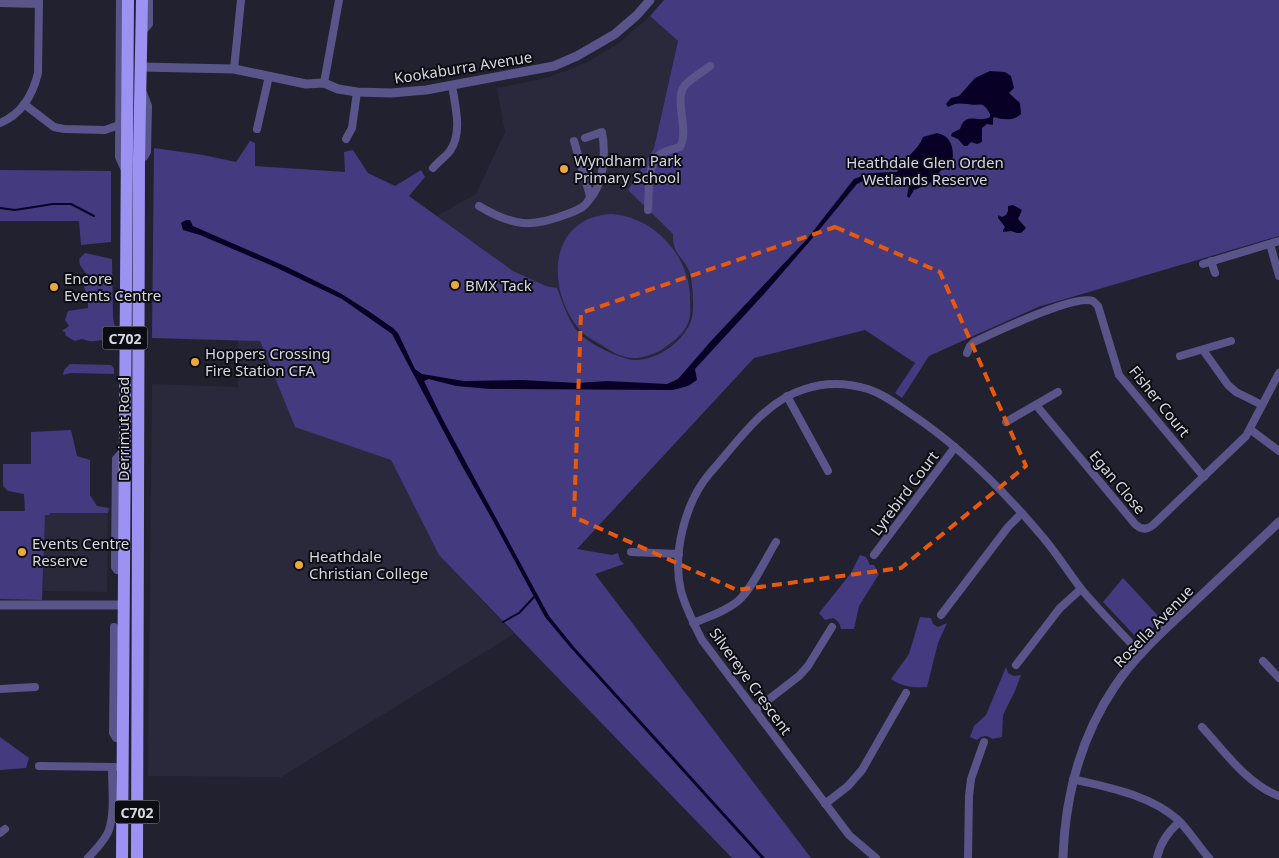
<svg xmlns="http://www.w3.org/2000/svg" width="1279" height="858" font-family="'Noto Sans',sans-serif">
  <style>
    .built { fill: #2a293c }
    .green { fill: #443a80 }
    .water { fill: #090026 }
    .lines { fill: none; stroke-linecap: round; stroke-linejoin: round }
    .stream { stroke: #090026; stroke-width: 2 }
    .minor { stroke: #59558a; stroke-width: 8 }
    .tertiary { stroke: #59558a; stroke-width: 9 }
    .trunk { stroke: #9b92f1; stroke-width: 12 }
    .marked { fill: none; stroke: #e8590c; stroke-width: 4; stroke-dasharray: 10 6; stroke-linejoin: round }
    .poi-dot { fill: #eba939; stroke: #0c0c12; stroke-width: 2 }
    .labels { text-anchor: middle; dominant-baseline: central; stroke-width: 4; stroke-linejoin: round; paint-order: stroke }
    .shield { fill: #0c0c12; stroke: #9a9aa2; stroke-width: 1 }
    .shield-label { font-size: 14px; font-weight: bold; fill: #d7d7e0 }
    .street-label { font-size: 15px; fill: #d7d7e0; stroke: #0c0c12 }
    .poi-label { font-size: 15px; fill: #d7d7e0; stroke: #0c0c12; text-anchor: start }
    .park-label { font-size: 15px; fill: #d5d5ec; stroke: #0c0c12 }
  </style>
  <rect width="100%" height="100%" fill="#22212f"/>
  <g class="built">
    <polygon points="650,16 678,41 654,148 628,190 673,234 673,245 689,272 693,297 691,318 686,332 672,345 652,357 634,360 618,356 579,334 566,312 557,288 546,286 513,271 437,216 476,194 505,132 497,88 546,78 586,63 619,43"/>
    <polygon points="238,340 260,341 295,426 391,460 439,555 514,634 281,777 148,776 152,384 238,387"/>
    <polygon points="44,512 108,513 107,592 43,591"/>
  </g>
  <g class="green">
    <path d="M664 0H1279V236L1038 307 929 356 902 398 895 393 915 363 865 330 754 358 577 549 612 555 618 553 620 560 624 564 595 574 811 858H732L439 555 391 460 295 427 260 341 152 338 154 148 203 155 236 162 250 141 255 143V166L345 172 344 152 353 150 368 173 395 186 421 170 425 177 409 196 513 271 546 286 557 288C563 303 568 321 579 333 588 343 620 359 634 360 657 361 687 340 692 317 694 305 693 282 689 271 682 255 672 254 673 234L628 190 654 148 678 41 650 16Z"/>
    <polygon points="0,170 111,171 111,242 81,245 79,221 0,221"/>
    <path d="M611 214C655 217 691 257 690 301 690 308 691 317 688 323 684 333 676 339 668 345 658 353 649 356 637 358 626 359 613 353 605 347 597 342 586 337 580 330 546 291 547 218 611 214Z"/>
    <path d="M85 253 112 259 113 318 116 331 113 341C99 337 97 345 82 339L75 341 66 336 65 332 62 331 69 326 65 320 68 311 88 308V298L83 284 90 279 80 265 79 259Z"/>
    <polygon points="70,364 111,365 114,368 114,374 71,373 63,375 64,370"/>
    <polygon points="71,430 77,456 90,460 90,495 97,506 109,508 108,513 50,513 49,515 45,515 42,600 0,599 0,511 25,511 24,494 8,491 3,486 3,464 31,464 31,432"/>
    <path d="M860 555 866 557 870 565H874L879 574 859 606 854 629H841C840 623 838 621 833 618L825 620 819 613 851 573Z"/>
    <polygon points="1123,578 1162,620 1143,637 1136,637 1103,602"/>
    <path d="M920 617 931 618 933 624 938 627 947 623 938 643 927 687C913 688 903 687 891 679L909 654Z"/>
    <path d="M1006 667 1008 673 1014 676 1021 675 1015 691 1003 715 1002 737 992 739C986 734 982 736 977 740L970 737 974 726 986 715Z"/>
    <polygon points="0,737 29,758 26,768 0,770"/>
  </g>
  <g class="water">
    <path d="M990 71 1005 72 1011 76 1014 88 1009 93 1020 103 1021 114C1014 121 1003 120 994 117L993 119V125L987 124 982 128V142L977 144 971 142 967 146H964L958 139 951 136 952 133 960 129C966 110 978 124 990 117V114C982 99 980 107 967 104 959 103 955 103 948 107L946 104 951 98 959 96 975 78Z"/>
    <path d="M937 133C950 136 953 145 953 157L929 184 914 190 909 198 907 196 909 186C905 180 899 180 895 175L869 178 857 184 810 241 764 294 695 369 697 380 688 386 673 390 490 389 456 386 429 379 424 381 442 418 549 616 574 647 765 858H761L570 647 545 617 492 519 461 464 392 334 342 299 275 267 200 235 183 230 181 223 186 220H190L193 226 287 267 340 293 367 310 393 328 398 333 415 369 422 374 464 381 522 380 577 383 607 381 667 384 678 379 711 341 807 239 854 179 870 173 897 172C903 158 918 151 923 137Z"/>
    <polygon points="1013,205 1022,210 1018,219 1026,228 1021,233 1017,233 1011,231 1003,232 1003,230 1005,227 998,218 998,215 1002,217 1006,215 1008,211 1008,206"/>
  </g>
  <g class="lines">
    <g class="stream">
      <polyline points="0,208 15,210 53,204 71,204 94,216"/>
      <polyline points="503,622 519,613 534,597"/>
    </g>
    <g class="minor">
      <polyline points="120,0 119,157 126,172"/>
      <polyline points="0,3 39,4"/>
      <polyline points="141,33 149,24 149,0"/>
      <polyline points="234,69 241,0"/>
      <polyline points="324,83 339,0"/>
      <polyline points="24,104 54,127 64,129 105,130 119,125"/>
      <path d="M0 123C22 114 33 94 38 73L39 0"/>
      <polyline points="257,129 269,76"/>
      <path d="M585 138 602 132C606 154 604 184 589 200"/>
      <polyline points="346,139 352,128 357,92"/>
      <polyline points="139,158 144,157 147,152 148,106 143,93"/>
      <path d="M433 168C438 162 445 157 450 151 463 132 455 106 452 85"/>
      <path d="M479 206C514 227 532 228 570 213 578 210 588 206 590 196L574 141"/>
      <path d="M648 210C649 196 647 166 658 156 663 151 672 149 680 147 690 130 673 100 685 85 692 78 702 72 710 66"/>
      <polyline points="1270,244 1279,276"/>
      <polyline points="1211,261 1215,273"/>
      <polyline points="1203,264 1279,241"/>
      <polyline points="1203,350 1228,385 1236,392 1262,405"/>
      <path d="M967 353 970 346 974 342C996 332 1074 294 1093 301L1098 306 1119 375 1204 477"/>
      <polyline points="1180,356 1231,341"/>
      <polyline points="787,396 828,471"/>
      <path d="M1036 405 1135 524C1141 530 1147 530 1153 525L1246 436 1279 373"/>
      <polyline points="1006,422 1058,392"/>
      <polyline points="1251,430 1279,451"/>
      <polyline points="631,552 679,554"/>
      <polyline points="874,555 955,447"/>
      <polyline points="124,571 117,570 115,567 115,561 116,459 125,449"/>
      <polyline points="941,615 1008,527 1022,513"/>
      <path d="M693 623C708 617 726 611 738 601 752 589 766 558 776 542"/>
      <polyline points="114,627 114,649"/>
      <polyline points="1263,661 1279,678"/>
      <polyline points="1016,665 1060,608 1081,589"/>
      <polyline points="0,689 35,687"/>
      <polyline points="755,710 799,676 808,666 832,627"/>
      <path d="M1202 727C1224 751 1248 785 1279 796"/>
      <polyline points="123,739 116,738 113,733 114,649 124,646"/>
      <polyline points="39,766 115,767"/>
      <path d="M1073 779C1109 788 1148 794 1177 819 1189 830 1198 846 1209 858"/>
      <polyline points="825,804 848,786 862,770 906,693"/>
      <polyline points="0,833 5,829"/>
      <path d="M88 858C95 850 105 841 109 830 115 811 112 787 112 767"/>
      <path d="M876 858 849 835 702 640C694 624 686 609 681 591 672 554 685 502 710 473 737 443 764 401 805 389 825 382 848 383 868 389 883 394 895 403 908 412 959 445 1002 489 1041 535 1056 552 1068 572 1082 590 1101 612 1121 633 1141 654"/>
      <polyline points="968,858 969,796 971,779 984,742"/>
      <path d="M1157 858C1160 843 1168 832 1179 822"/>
    </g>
    <g class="tertiary">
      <polyline points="140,67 234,69 306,84 324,83 338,89 357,92 391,93 426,90 554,66 577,56 615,34 637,15 650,0"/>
      <polyline points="0,605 124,605"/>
      <path d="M1063 858C1065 796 1080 738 1115 686 1135 656 1164 630 1190 606 1220 578 1249 550 1279 522"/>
    </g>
    <g class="trunk">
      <polyline points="122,858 128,0"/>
      <polyline points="137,858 139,158 142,0"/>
    </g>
  </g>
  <path class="marked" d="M835 227 940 272 1026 466 901 568 737 590 574 517 581 313Z"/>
  <g class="poi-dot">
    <circle cx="564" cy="169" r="5"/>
    <circle cx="455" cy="285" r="5"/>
    <circle cx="54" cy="287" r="5"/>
    <circle cx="195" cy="362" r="5"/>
    <circle cx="22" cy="552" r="5"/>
    <circle cx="299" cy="565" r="5"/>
  </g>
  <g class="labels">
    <g class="shield">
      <rect x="102.5" y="326.5" width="45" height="23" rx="4"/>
      <rect x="114.5" y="800.5" width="45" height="23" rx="4"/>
    </g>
    <g class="shield-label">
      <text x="125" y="338">C702</text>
      <text x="137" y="812">C702</text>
    </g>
    <g class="street-label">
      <text transform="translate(463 67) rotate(-9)">Kookaburra Avenue</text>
      <text transform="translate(1160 401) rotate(51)">Fisher Court</text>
      <text transform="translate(123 429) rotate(-90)">Derrimut Road</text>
      <text transform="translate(1118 482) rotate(50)">Egan Close</text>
      <text transform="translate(904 493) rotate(-53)">Lyrebird Court</text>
      <text transform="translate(1153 626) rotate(-46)">Rosella Avenue</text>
      <text transform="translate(751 681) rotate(54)">Silvereye Crescent</text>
    </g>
    <g class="poi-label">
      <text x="574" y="160">Wyndham Park<tspan x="574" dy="17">Primary School</tspan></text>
      <text x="64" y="278">Encore<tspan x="64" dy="17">Events Centre</tspan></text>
      <text x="465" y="285">BMX Tack</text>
      <text x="205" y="353">Hoppers Crossing<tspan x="205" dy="17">Fire Station CFA</tspan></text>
      <text x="32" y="543">Events Centre<tspan x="32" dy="17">Reserve</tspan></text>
      <text x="309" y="556">Heathdale<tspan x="309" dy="17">Christian College</tspan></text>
    </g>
    <g class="park-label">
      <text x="925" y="162">Heathdale Glen Orden<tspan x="925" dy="17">Wetlands Reserve</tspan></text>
    </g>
  </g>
</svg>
